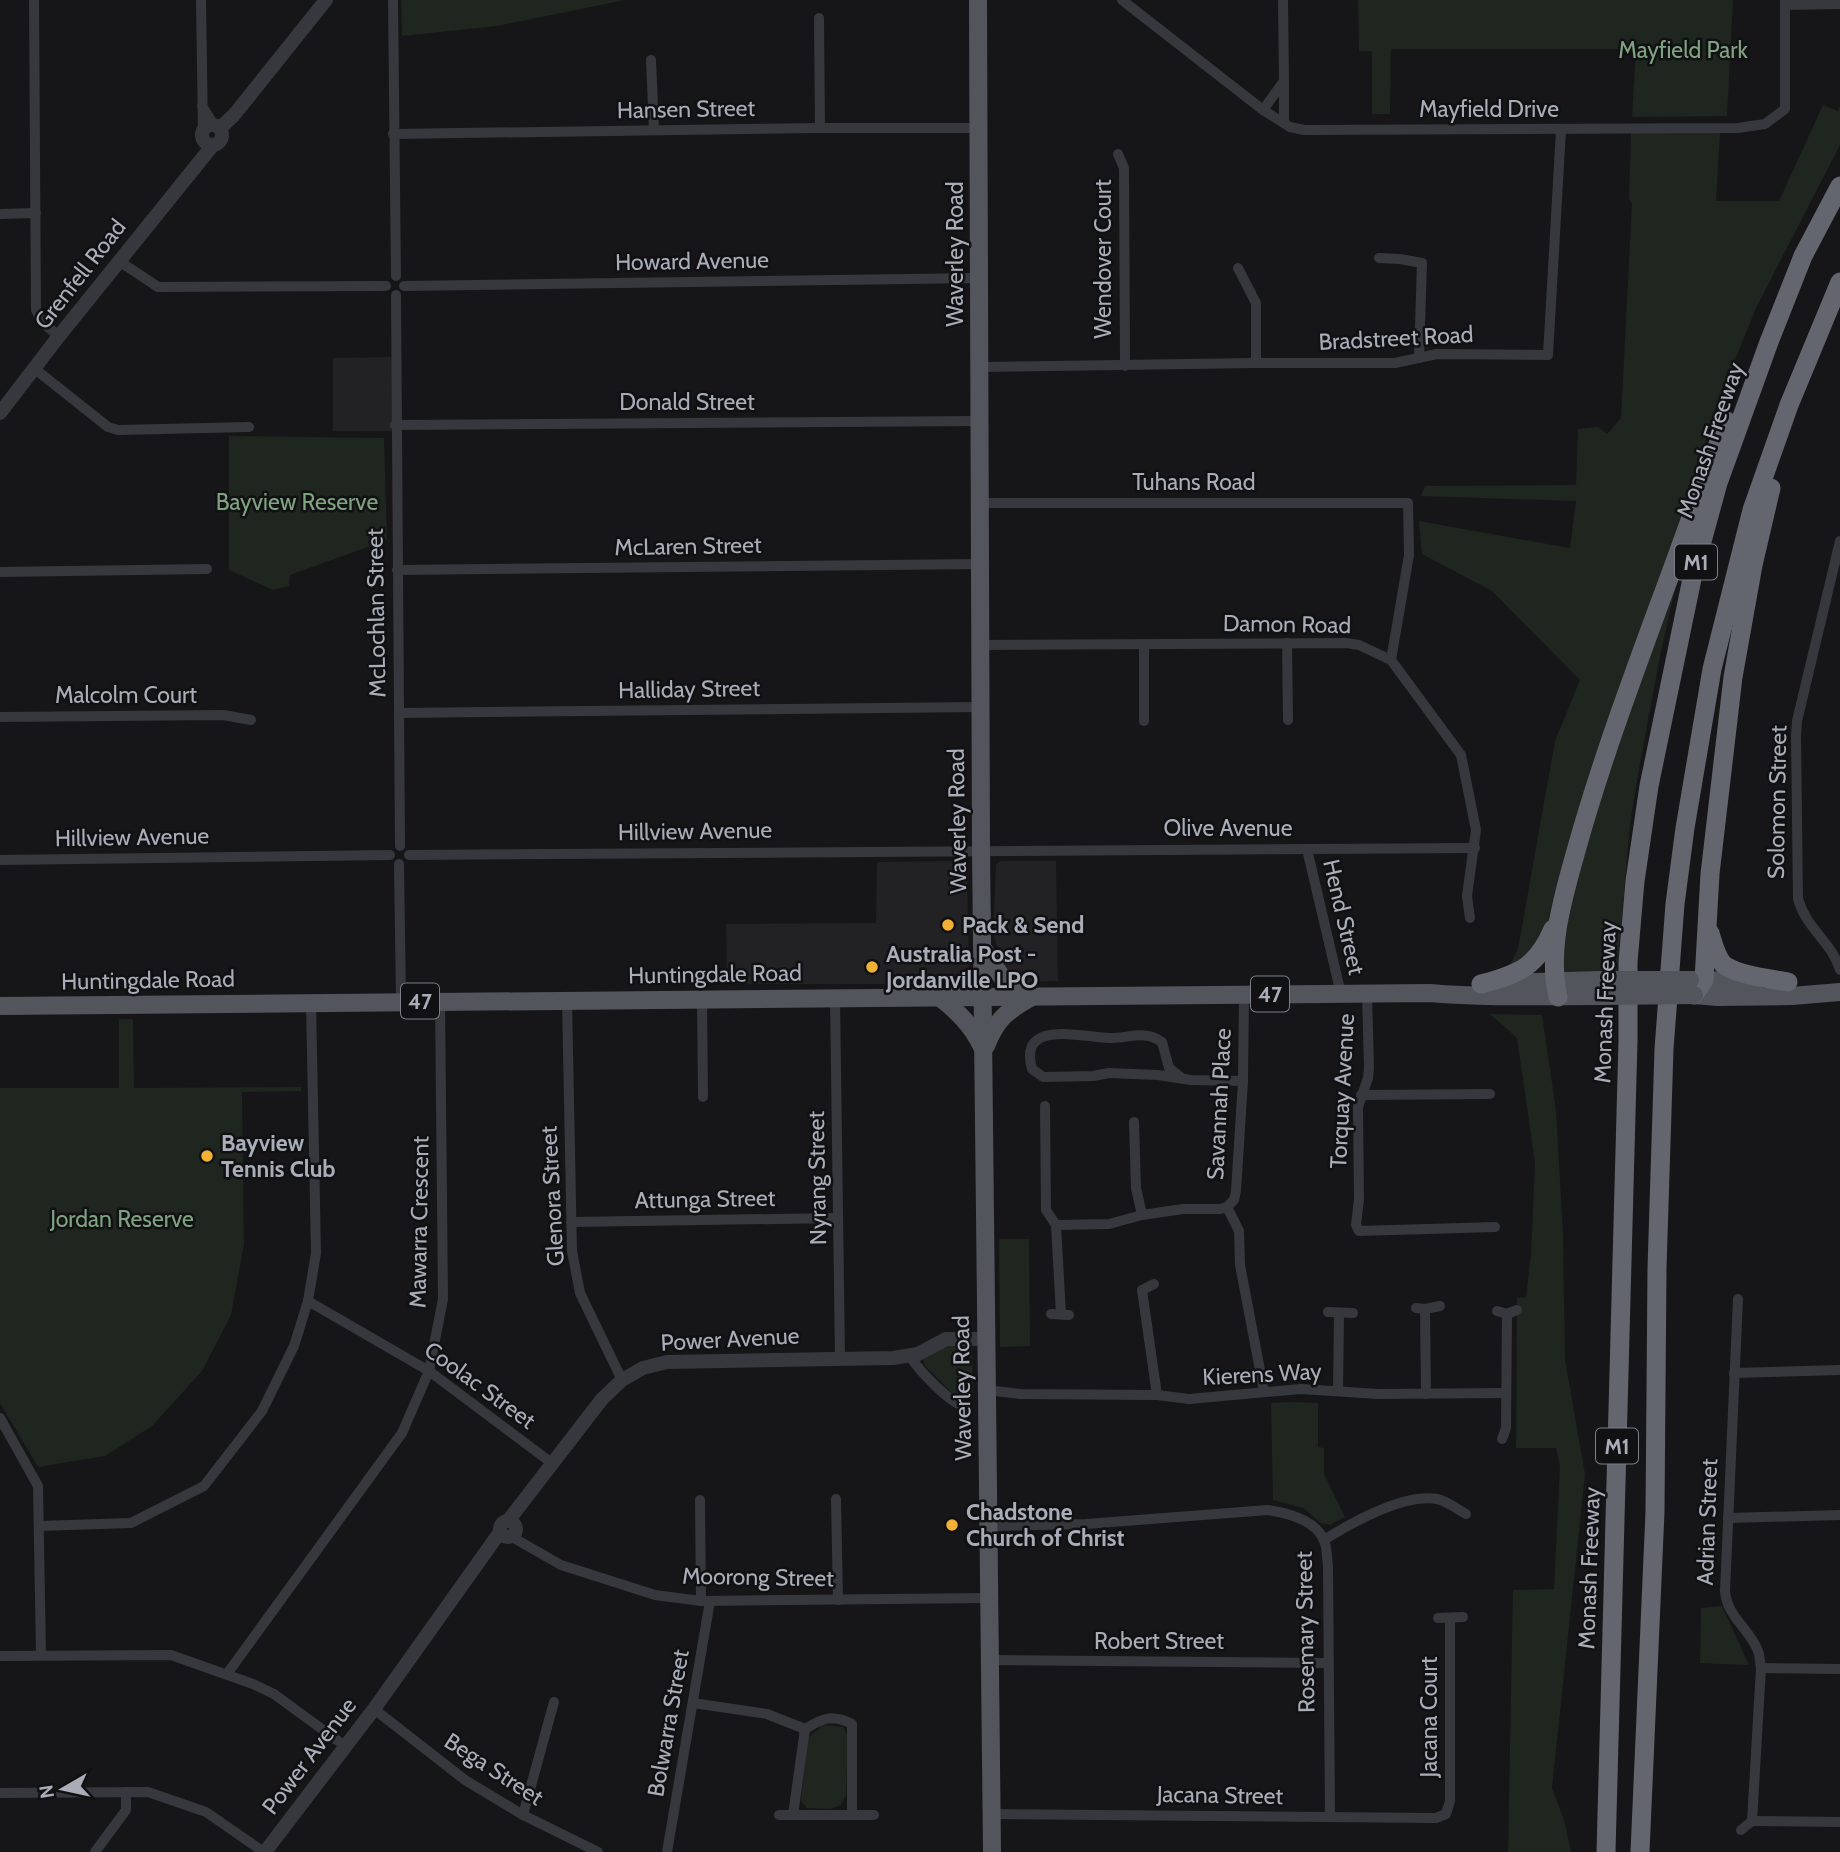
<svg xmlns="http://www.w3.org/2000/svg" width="1840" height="1852" font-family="Cabin,sans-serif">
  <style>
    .built { fill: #222225 }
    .green { fill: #1e261f }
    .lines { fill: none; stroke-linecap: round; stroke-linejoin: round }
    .minor { stroke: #37383d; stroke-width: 10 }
    .tertiary { stroke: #37383d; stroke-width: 14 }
    .primary { stroke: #53555c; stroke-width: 18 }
    .motorway { stroke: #63666e; stroke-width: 19 }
    .primary-bridge { stroke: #53555c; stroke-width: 18 }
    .poi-dot { fill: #f2b134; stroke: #111113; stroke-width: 2.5 }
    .labels { text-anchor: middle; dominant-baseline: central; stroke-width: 5; stroke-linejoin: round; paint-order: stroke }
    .shield { fill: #111113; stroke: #7b7e86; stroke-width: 2 }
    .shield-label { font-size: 21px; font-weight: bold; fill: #a8adb8 }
    .park-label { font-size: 23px; fill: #7fa381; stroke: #111113 }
    .street-label { font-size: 23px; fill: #a8adb8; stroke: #111113 }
    .poi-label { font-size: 23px; font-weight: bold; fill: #a8adb8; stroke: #111113; text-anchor: start }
  </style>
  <rect width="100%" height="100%" fill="#161618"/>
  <g class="built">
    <polygon points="393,357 393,431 333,431 333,358"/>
    <polygon points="962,861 967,866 969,976 961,984 727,984 726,924 876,923 877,862"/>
    <polygon points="1000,861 1056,861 1058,981 1024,982 1005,970 993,934 996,865"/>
  </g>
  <g class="green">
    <polygon points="401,0 625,0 497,26 402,36"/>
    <polygon points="1358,0 1733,0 1727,116 1632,117 1636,49 1391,49 1390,114 1372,114 1372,51 1359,51"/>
    <polygon points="1823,105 1838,111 1840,106 1840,145 1756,308 1714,412 1687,504 1564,861 1550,911 1545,941 1540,948 1509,966 1518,949 1555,741 1580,680 1492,591 1422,554 1419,521 1570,548 1576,501 1421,496 1425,486 1576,485 1578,429 1598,427 1607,434 1621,418 1632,203 1629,199 1631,133 1720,133 1716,201 1779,201"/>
    <polygon points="229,436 384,438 387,540 290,575 289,586 273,590 229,570"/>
    <polygon points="1671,588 1675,589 1660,656 1639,769 1630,824 1617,972 1559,972 1559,950 1586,834"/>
    <polygon points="1490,1014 1542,1015 1556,1110 1563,1234 1565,1360 1585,1474 1552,1788 1564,1820 1571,1852 1508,1852 1513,1590 1554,1589 1560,1465 1556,1448 1516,1448 1517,1298 1526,1297 1531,1255 1535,1162 1517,1038"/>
    <polygon points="119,1019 133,1019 134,1088 301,1087 301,1091 242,1092 244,1244 231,1315 202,1371 152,1426 105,1456 38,1467 0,1403 0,1088 119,1088"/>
    <polygon points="999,1239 1029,1239 1030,1346 1000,1347"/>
    <polygon points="938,1345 972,1346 973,1398 960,1398 952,1393 925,1366 923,1357"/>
    <polygon points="1291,1402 1318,1403 1318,1447 1324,1448 1324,1474 1345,1517 1330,1525 1321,1523 1303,1508 1273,1500 1271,1403"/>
    <polygon points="1722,1606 1749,1665 1700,1663 1701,1608"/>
    <polygon points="823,1725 843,1727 848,1737 846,1795 841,1805 831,1809 807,1808 801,1801 808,1738"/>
  </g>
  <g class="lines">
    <g class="minor">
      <polyline points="34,0 36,310 44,324 59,336"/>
      <polyline points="201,0 203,132"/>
      <polyline points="393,0 396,276"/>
      <polyline points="1122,0 1263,110 1290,127 1304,130 1738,128 1765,124 1785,109 1785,0"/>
      <polyline points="1283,0 1284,81"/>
      <polyline points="1785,5 1840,4"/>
      <polyline points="819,18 820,128"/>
      <polyline points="651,60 654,130"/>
      <polyline points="202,106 214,125"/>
      <polyline points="1263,110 1284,81 1284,123"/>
      <polyline points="393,134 820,128 979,128"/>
      <polyline points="1118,154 1124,168 1125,366"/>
      <polyline points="0,214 36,213"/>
      <polyline points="1379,258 1400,259 1422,263 1419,358"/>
      <polyline points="119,261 158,287 386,286"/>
      <polyline points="1238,268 1256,303 1256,363"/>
      <polyline points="404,286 979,278"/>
      <polyline points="396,295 400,846"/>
      <polyline points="979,367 1256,363 1395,363 1437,354 1548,355 1561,130"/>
      <polyline points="35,369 108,427 118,430 249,427"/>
      <polyline points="395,425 980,421"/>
      <polyline points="980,503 1408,503 1409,555 1391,660"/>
      <path d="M1840 541 1797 721 1796 736 1798 899C1807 930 1832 942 1840 970"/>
      <polyline points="397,570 980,564"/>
      <polyline points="0,572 207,569"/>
      <polyline points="1287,643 1288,720"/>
      <polyline points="980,645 1346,643 1359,645 1391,660 1461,755 1476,830 1467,896 1470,918"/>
      <polyline points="1144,645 1144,721"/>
      <polyline points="399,713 980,707"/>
      <polyline points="0,717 223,715 251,720"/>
      <polyline points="1307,849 1341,994"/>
      <polyline points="409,855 1475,848"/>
      <polyline points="0,860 390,855"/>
      <polyline points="399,864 401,1002"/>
      <polyline points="1367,994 1369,1068 1368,1078 1358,1107 1359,1199 1356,1225 1359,1231 1495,1227"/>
      <polyline points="835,997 840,1358"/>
      <polyline points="702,999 703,1097"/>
      <polyline points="567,1000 572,1251 580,1293 622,1380"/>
      <path d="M1183 1079 1169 1068 1162 1042C1145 1029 1127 1039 1109 1038 1081 1037 1018 1019 1032 1069L1043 1077 1093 1076 1109 1073 1158 1075 1191 1080 1243 1081"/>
      <polyline points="1361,1095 1490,1094"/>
      <polyline points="1045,1106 1046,1210 1056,1225 1061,1314"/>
      <polyline points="1134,1122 1136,1188 1142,1215"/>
      <polyline points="1227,1207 1239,1231 1240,1265 1264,1391"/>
      <polyline points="571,1222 838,1218"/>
      <polyline points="1056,1225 1109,1224 1142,1215 1183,1209 1220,1209 1227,1207 1234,1200 1236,1191 1243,1081 1244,995"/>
      <polyline points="1154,1284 1142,1290 1157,1395"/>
      <path d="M1738 1299 1725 1591C1727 1617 1749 1628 1758 1651 1760 1656 1760 1663 1761 1668L1752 1821"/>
      <polyline points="308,1301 429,1371 553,1464"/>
      <polyline points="1416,1308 1425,1309 1440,1306"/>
      <polyline points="1425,1309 1426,1394"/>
      <polyline points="1497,1311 1507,1314 1517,1310"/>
      <polyline points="1328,1312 1353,1313"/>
      <polyline points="1051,1314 1069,1315"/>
      <path d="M909 1354C916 1368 948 1401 963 1406"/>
      <polyline points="1734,1373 1840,1370"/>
      <polyline points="987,1390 1020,1394 1157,1395 1189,1399 1301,1389 1378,1394 1506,1393"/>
      <polyline points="1338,1391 1339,1314"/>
      <polyline points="0,1418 38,1486 41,1655"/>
      <polyline points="1502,1439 1506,1428 1507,1314"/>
      <polyline points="836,1499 838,1600"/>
      <polyline points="700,1500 701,1601"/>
      <polyline points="1728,1518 1840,1515"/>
      <polyline points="39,1526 131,1523 204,1486 262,1411 294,1346 308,1301 316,1253 311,1002"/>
      <path d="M989 1526 1086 1524 1268 1510C1288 1513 1318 1521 1325 1543 1327 1550 1327 1559 1328 1566L1330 1817"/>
      <polyline points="512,1537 561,1565 655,1595 701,1601 990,1598"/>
      <path d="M1324 1540C1351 1523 1404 1493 1437 1499 1447 1501 1457 1509 1466 1514"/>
      <polyline points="1438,1618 1463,1617"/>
      <polyline points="0,1656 171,1655 253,1684 274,1694 345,1746"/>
      <polyline points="990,1660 1327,1663"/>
      <polyline points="1761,1668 1840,1669"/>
      <polyline points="227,1674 402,1433 429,1371 443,1299 440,1001"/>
      <polyline points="693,1703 767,1714 805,1729"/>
      <polyline points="374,1709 465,1780 523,1815 598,1852"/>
      <path d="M805 1729C823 1718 832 1714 852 1724V1815H874"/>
      <polyline points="0,1793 148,1792 206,1812 258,1848"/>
      <polyline points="992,1814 1436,1818 1446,1814 1450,1801 1450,1618"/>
      <polyline points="523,1815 554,1702"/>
      <polyline points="779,1815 852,1815"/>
      <polyline points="793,1815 805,1729"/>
      <polyline points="1752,1821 1840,1822"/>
      <polyline points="1741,1830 1752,1821"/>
      <polyline points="95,1852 126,1810 126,1792"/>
      <polyline points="667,1852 710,1601"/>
    </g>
    <g class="tertiary">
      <circle cx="212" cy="135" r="10"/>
      <polyline points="220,128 234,115 326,0"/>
      <polyline points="0,413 59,336 213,145"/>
      <circle cx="508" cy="1529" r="8"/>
      <polyline points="508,1521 602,1399 622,1380 643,1368 667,1362 893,1358 918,1354 946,1339 986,1339"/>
      <polyline points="268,1848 374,1709 500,1532"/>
    </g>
    <g class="primary">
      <polyline points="978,0 981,850 992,1852"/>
      <polyline points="984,950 1001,976 1031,994"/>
      <polyline points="1690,980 1756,981"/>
      <polyline points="1496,983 1601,980"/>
      <polyline points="1694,995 1718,997 1792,996 1840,992"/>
      <path d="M938 996C957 1011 972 1025 982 1047"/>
      <path d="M0 1006 1430 993C1487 998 1543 996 1601 996"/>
      <path d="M986 1046C997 1018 1007 1011 1032 997"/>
    </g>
    <g class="motorway">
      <path d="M1710 933C1713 943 1716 956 1723 964 1735 975 1771 979 1788 982"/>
      <path d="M1481 984C1519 974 1537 967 1553 929"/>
      <polyline points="1694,995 1704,980 1710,874 1733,677 1753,565 1771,488"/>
      <path d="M1558 997C1547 950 1563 897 1576 851 1599 768 1629 687 1659 605 1682 544 1703 482 1727 421"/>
      <polyline points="1606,1852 1628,1040 1628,962 1635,881 1649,786 1693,574 1718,483 1769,342 1803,256 1840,186"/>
      <polyline points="1640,1852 1655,1512 1657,1268 1664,1049 1675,904 1685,828 1712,669 1752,510 1789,405 1840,282"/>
    </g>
    <g class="primary-bridge">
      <polyline points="1601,980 1690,980"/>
      <polyline points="1601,996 1694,995"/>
    </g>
  </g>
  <g class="poi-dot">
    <circle cx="948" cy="925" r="7"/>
    <circle cx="872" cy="967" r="7"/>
    <circle cx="207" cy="1156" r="7"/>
    <circle cx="952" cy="1525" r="7"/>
  </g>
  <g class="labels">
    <g class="shield">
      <rect x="1675" y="544.5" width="42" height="35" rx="5"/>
      <rect x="1251" y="976.5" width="38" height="35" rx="5"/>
      <rect x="401" y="983.5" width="38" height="35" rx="5"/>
      <rect x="1596" y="1428.5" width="42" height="35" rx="5"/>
    </g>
    <g class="shield-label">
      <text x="1696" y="562">M1</text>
      <text x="1270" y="994">47</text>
      <text x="420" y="1001">47</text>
      <text x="1617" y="1446">M1</text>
    </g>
    <g class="park-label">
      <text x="1683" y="50">Mayfield Park</text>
      <text x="297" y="502">Bayview Reserve</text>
      <text x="122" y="1219">Jordan Reserve</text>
    </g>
    <g class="street-label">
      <text transform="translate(686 109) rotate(-1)">Hansen Street</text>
      <text x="1489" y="109">Mayfield Drive</text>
      <text transform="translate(955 254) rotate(-90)">Waverley Road</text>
      <text transform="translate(1103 259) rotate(-90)">Wendover Court</text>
      <text transform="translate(692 261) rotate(-1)">Howard Avenue</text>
      <text transform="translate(80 274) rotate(-52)">Grenfell Road</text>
      <text transform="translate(1396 338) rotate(-3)">Bradstreet Road</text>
      <text x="687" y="402">Donald Street</text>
      <text transform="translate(1710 440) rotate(-71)">Monash Freeway</text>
      <text x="1194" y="482">Tuhans Road</text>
      <text transform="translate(688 546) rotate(-1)">McLaren Street</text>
      <text transform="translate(376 613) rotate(-91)">McLochlan Street</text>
      <text transform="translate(1287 624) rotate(1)">Damon Road</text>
      <text transform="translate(689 689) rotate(-1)">Halliday Street</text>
      <text x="126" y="695">Malcolm Court</text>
      <text transform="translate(1777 802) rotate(-89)">Solomon Street</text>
      <text transform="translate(957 821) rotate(-91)">Waverley Road</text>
      <text x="1228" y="828">Olive Avenue</text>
      <text transform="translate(695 831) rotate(-1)">Hillview Avenue</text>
      <text transform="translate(132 837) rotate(-1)">Hillview Avenue</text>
      <text transform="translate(1344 917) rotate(77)">Hend Street</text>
      <text transform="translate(715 974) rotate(-1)">Huntingdale Road</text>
      <text transform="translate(148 980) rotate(-1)">Huntingdale Road</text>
      <text transform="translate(1605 1002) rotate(-88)">Monash Freeway</text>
      <text transform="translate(1342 1091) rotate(-87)">Torquay Avenue</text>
      <text transform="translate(1219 1104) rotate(-87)">Savannah Place</text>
      <text transform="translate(817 1178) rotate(-91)">Nyrang Street</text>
      <text transform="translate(552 1196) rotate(-93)">Glenora Street</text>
      <text transform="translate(705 1199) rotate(-1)">Attunga Street</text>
      <text transform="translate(419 1222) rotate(-89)">Mawarra Crescent</text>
      <text transform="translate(730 1339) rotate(-3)">Power Avenue</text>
      <text transform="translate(1262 1374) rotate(-3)">Kierens Way</text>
      <text transform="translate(480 1385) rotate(36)">Coolac Street</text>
      <text transform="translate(962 1388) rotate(-91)">Waverley Road</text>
      <text transform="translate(1707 1522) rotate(-88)">Adrian Street</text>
      <text transform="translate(1589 1568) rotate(-88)">Monash Freeway</text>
      <text transform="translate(758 1577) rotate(1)">Moorong Street</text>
      <text transform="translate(1305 1632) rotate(-91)">Rosemary Street</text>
      <text x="1159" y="1641">Robert Street</text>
      <text transform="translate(1429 1717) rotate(-90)">Jacana Court</text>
      <text transform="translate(668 1723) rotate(-80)">Bolwarra Street</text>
      <text transform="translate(309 1756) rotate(-53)">Power Avenue</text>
      <text transform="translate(494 1769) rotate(33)">Bega Street</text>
      <text transform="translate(1220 1795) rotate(1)">Jacana Street</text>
    </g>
    <g class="poi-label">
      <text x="962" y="925">Pack &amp; Send</text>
      <text x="886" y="954">Australia Post -<tspan x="886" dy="26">Jordanville LPO</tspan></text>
      <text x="221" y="1143">Bayview<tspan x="221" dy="26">Tennis Club</tspan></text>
      <text x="966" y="1512">Chadstone<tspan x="966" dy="26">Church of Christ</tspan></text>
    </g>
  </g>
  <g transform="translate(63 1789) rotate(261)" stroke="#111113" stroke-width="5" paint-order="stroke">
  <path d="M0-5L12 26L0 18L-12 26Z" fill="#a8adb8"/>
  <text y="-10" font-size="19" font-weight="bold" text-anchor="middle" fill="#a8adb8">N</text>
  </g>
</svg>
